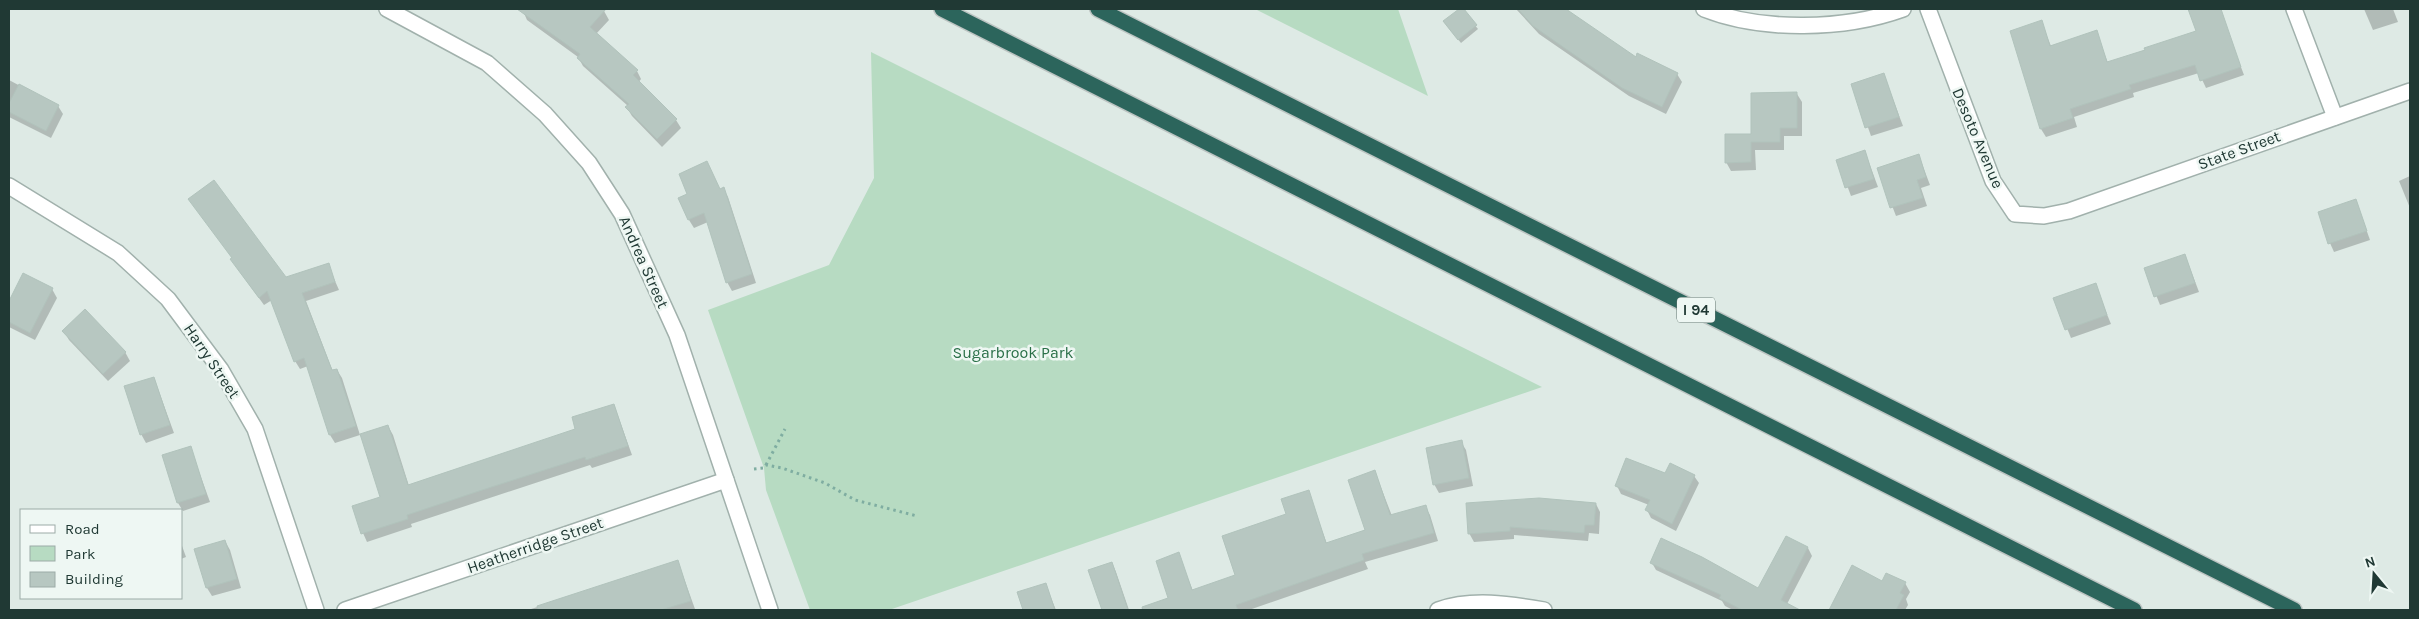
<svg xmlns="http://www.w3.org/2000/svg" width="2419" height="619" font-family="Karla,sans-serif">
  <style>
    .green { fill: #b7dbc2 }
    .shadow { fill: #0003 }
    .building { fill: #b7c7c1; stroke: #b1c3bc }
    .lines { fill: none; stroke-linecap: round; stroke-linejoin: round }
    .minor-casing { stroke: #a1b1ac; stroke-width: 18 }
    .motorway-casing { stroke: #bcc4c2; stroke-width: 18 }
    .path { stroke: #7fada1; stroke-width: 3; stroke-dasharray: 2.5 4; stroke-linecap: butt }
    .minor { stroke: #fff; stroke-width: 15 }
    .motorway { stroke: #2c655c; stroke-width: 15 }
    .labels { text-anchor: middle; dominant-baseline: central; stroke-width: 5; stroke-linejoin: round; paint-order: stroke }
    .shield { fill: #eef7f3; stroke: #5e726d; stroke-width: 1 }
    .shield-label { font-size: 15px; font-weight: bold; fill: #203934 }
    .street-label { font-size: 16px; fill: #203934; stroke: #eef7f3 }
    .park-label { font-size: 16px; fill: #2a7048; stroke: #eef7f3 }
  </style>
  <rect width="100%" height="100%" fill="#deeae5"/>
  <g class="green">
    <polygon points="1255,9 1398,9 1428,96"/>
    <polygon points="871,52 1542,387 889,610 810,610 766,490 764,468 708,310 829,265 874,178"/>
  </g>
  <g class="shadow">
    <polygon points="518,9 598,9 604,11 609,20 596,34 637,71 641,79 638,83 676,120 681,128 662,147 632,116 627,108 628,106 583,66 578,57 527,20 523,11"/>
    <polygon points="1462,9 1478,29 1461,43 1444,22"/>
    <polygon points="1516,9 1561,9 1576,25 1636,58 1677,74 1682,82 1666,114 1629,96 1539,34"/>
    <polygon points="2189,9 2219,9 2244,75 2206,88 2199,73 2133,93 2134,97 2074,117 2077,127 2046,137 2041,129 2011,32 2041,22 2051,46 2096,32 2108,63 2198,32"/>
    <polygon points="2364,9 2393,9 2398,22 2373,30"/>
    <polygon points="1884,75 1903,126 1871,136 1853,85"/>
    <polygon points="9,80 58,106 63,114 51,138 9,117"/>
    <polygon points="1797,94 1802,102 1802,136 1784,136 1784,150 1755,150 1756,170 1731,171 1726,162"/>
    <polygon points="1865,152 1878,187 1851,196 1838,161"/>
    <polygon points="1919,156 1930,185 1921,188 1927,206 1896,216 1878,169"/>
    <polygon points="707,163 720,190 723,188 728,197 756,283 732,291 727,282 708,222 694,228 689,220 689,194"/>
    <polygon points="2410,176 2410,208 2399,181"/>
    <polygon points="2356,201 2370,240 2334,252 2330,243"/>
    <polygon points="2185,255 2199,292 2160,305 2146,269"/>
    <polygon points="328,265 339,290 306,301 333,372 337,370 342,378 360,435 335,443 330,435 308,366 300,369 295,361 272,300 264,305 237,268 285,279"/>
    <polygon points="24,275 52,289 57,298 35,340 9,327 9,304"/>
    <polygon points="2095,285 2111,324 2071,338 2055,299"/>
    <polygon points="64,331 125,352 130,361 108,381 69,340"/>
    <polygon points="154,378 174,433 146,443 141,434"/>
    <polygon points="614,405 632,455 592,468 590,465 411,524 412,527 367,542 363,533 382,497 388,426 393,435 409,486 577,429"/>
    <polygon points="1461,442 1466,450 1473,486 1439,493 1434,484"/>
    <polygon points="190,447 210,502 183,511 178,503"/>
    <polygon points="1375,472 1392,516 1425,506 1430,515 1438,541 1365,562 1368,569 1249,610 1138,610 1170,599 1178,554 1193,591 1237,576 1308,492 1327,544 1366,530"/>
    <polygon points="1666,474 1694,476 1699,483 1676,531 1651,518 1647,510 1649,505 1621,494 1617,486"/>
    <polygon points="1596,504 1600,512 1599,534 1589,533 1588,541 1514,535 1514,539 1474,542 1469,533"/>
    <polygon points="1786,537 1808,548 1812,556 1787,604 1800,610 1733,610 1725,606 1722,601 1656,570 1652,563 1759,590"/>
    <polygon points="225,541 230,550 241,588 212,596 207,588 196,550"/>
    <polygon points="181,543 186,557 181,559"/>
    <polygon points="678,562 695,609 528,610"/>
    <polygon points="1112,563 1116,572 1129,610 1103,610 1090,570"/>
    <polygon points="1883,583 1905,583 1910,592 1906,599 1908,605 1905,610 1857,610 1843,603"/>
    <polygon points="1045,584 1056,610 1025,610 1019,593"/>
  </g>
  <g class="building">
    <polygon points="517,9 606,9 590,27 638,70 633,75 677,119 657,139 625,107 629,104 577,58 580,54"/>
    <polygon points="1459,9 1464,9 1477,25 1458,40 1443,21"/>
    <polygon points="1518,9 1566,9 1636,57 1637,53 1678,73 1662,107 1622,88 1533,26"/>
    <polygon points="2188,9 2221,9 2241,67 2200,81 2195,65 2129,85 2131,89 2070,109 2073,118 2040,129 2010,31 2042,20 2050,46 2097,30 2107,62 2145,50 2144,48 2196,31"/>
    <polygon points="1884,73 1899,117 1865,128 1851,84"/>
    <polygon points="19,84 59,105 46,131 9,112 9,103"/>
    <polygon points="1797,92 1797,128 1780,128 1780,142 1751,142 1751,162 1725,163 1725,134 1751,134 1751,93"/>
    <polygon points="1865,150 1874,179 1845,188 1836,160"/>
    <polygon points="1919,154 1926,177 1917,180 1923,198 1890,208 1877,168"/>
    <polygon points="707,161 720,189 724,187 752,274 726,283 704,213 688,220 678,198 687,194 679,174"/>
    <polygon points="214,180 286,277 329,263 335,282 302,293 332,370 337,369 356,426 329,435 304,358 294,362 267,291 259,298 230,259 232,258 188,199"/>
    <polygon points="2356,199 2367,231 2328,244 2318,212"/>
    <polygon points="2185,254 2195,283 2154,297 2144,268"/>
    <polygon points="23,273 53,288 30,333 9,322 9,301"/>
    <polygon points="2096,283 2107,315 2065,330 2053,298"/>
    <polygon points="85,309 126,352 103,374 62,331"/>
    <polygon points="154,377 170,425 140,435 124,386"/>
    <polygon points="614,404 628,446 586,460 585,457 476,492 407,515 408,519 361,534 352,506 380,497 360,434 388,425 408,485 575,429 572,417"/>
    <polygon points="1462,440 1469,478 1433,485 1426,448"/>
    <polygon points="191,446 206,494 177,503 162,455"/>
    <polygon points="1626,458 1665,473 1670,463 1695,475 1672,524 1645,510 1650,500 1615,486"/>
    <polygon points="1375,470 1390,515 1426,505 1434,533 1362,554 1364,560 1236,605 1238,610 1143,610 1142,607 1168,598 1156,561 1179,552 1192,590 1235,575 1222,536 1286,514 1281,499 1309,490 1326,543 1365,530 1348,480"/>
    <polygon points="1539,498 1596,503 1594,525 1585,525 1584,533 1510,527 1510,531 1468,534 1466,503"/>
    <polygon points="1786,536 1808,547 1781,600 1800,610 1742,610 1719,598 1721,595 1650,563 1661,538 1702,557 1758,588"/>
    <polygon points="225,540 237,579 206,588 194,549"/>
    <polygon points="678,560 691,601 661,610 538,610 537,606"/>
    <polygon points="1112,562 1128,610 1102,610 1088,570"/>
    <polygon points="1852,565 1882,581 1886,573 1906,582 1900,593 1904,595 1896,610 1829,610"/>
    <polygon points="1046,583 1055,610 1023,610 1017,592"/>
  </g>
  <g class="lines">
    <defs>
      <g id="minor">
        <polyline points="387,9 487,63 545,114 589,163 622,214 677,335 770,610"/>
        <path d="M1704 9C1762 32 1845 30 1903 9"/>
        <polyline points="1928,9 1993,181 2015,214 2044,216 2069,211 2410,91"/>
        <polyline points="2294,9 2335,117"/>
        <polyline points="9,186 118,253 168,299 221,370 255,429 316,610"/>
        <polyline points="345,610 726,480"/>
        <path d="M1438 610C1472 598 1509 604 1544 610"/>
      </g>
      <g id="motorway">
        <polyline points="942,9 2134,610"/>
        <polyline points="1098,9 2294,610"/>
      </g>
    </defs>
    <use href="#minor" class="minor-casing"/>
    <use href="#motorway" class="motorway-casing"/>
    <g class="path">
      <polyline points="766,465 785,429"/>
      <polyline points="754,469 764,468 766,465 782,468 825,483 855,500 917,516"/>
    </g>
    <use href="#minor" class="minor"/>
    <use href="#motorway" class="motorway"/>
  </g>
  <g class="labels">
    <rect class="shield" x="1677" y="297.5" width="38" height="25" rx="4"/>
    <g class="shield-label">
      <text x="1696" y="310">I 94</text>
    </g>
    <g class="street-label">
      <text transform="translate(1978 138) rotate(67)">Desoto Avenue</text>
      <text transform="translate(2239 150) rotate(-20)">State Street</text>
      <text transform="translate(644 262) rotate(66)">Andrea Street</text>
      <text transform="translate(212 361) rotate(56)">Harry Street</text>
      <text transform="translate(535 545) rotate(-19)">Heatherridge Street</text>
    </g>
    <g class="park-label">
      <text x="1013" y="352">Sugarbrook Park</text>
    </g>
  </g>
  <rect width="2419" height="619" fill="none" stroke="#203934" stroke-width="20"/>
  <rect x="20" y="509" width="162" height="90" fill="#eef7f3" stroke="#9caba7"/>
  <rect x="30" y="525" width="25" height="8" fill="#ffffff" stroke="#9caba7"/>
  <text x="65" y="534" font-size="15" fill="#203934">Road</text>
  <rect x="30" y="546" width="25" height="15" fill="#b7dbc2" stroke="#9caba7"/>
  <text x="65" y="559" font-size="15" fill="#203934">Park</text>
  <rect x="30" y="572" width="25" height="15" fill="#b7c7c1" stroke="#9caba7"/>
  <text x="65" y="584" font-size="15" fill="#203934">Building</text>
  <g transform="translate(2374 574) rotate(342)" stroke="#eef7f3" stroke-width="4" paint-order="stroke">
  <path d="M0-4L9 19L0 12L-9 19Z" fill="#203934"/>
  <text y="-8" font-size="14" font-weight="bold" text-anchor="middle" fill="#203934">N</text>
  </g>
</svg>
